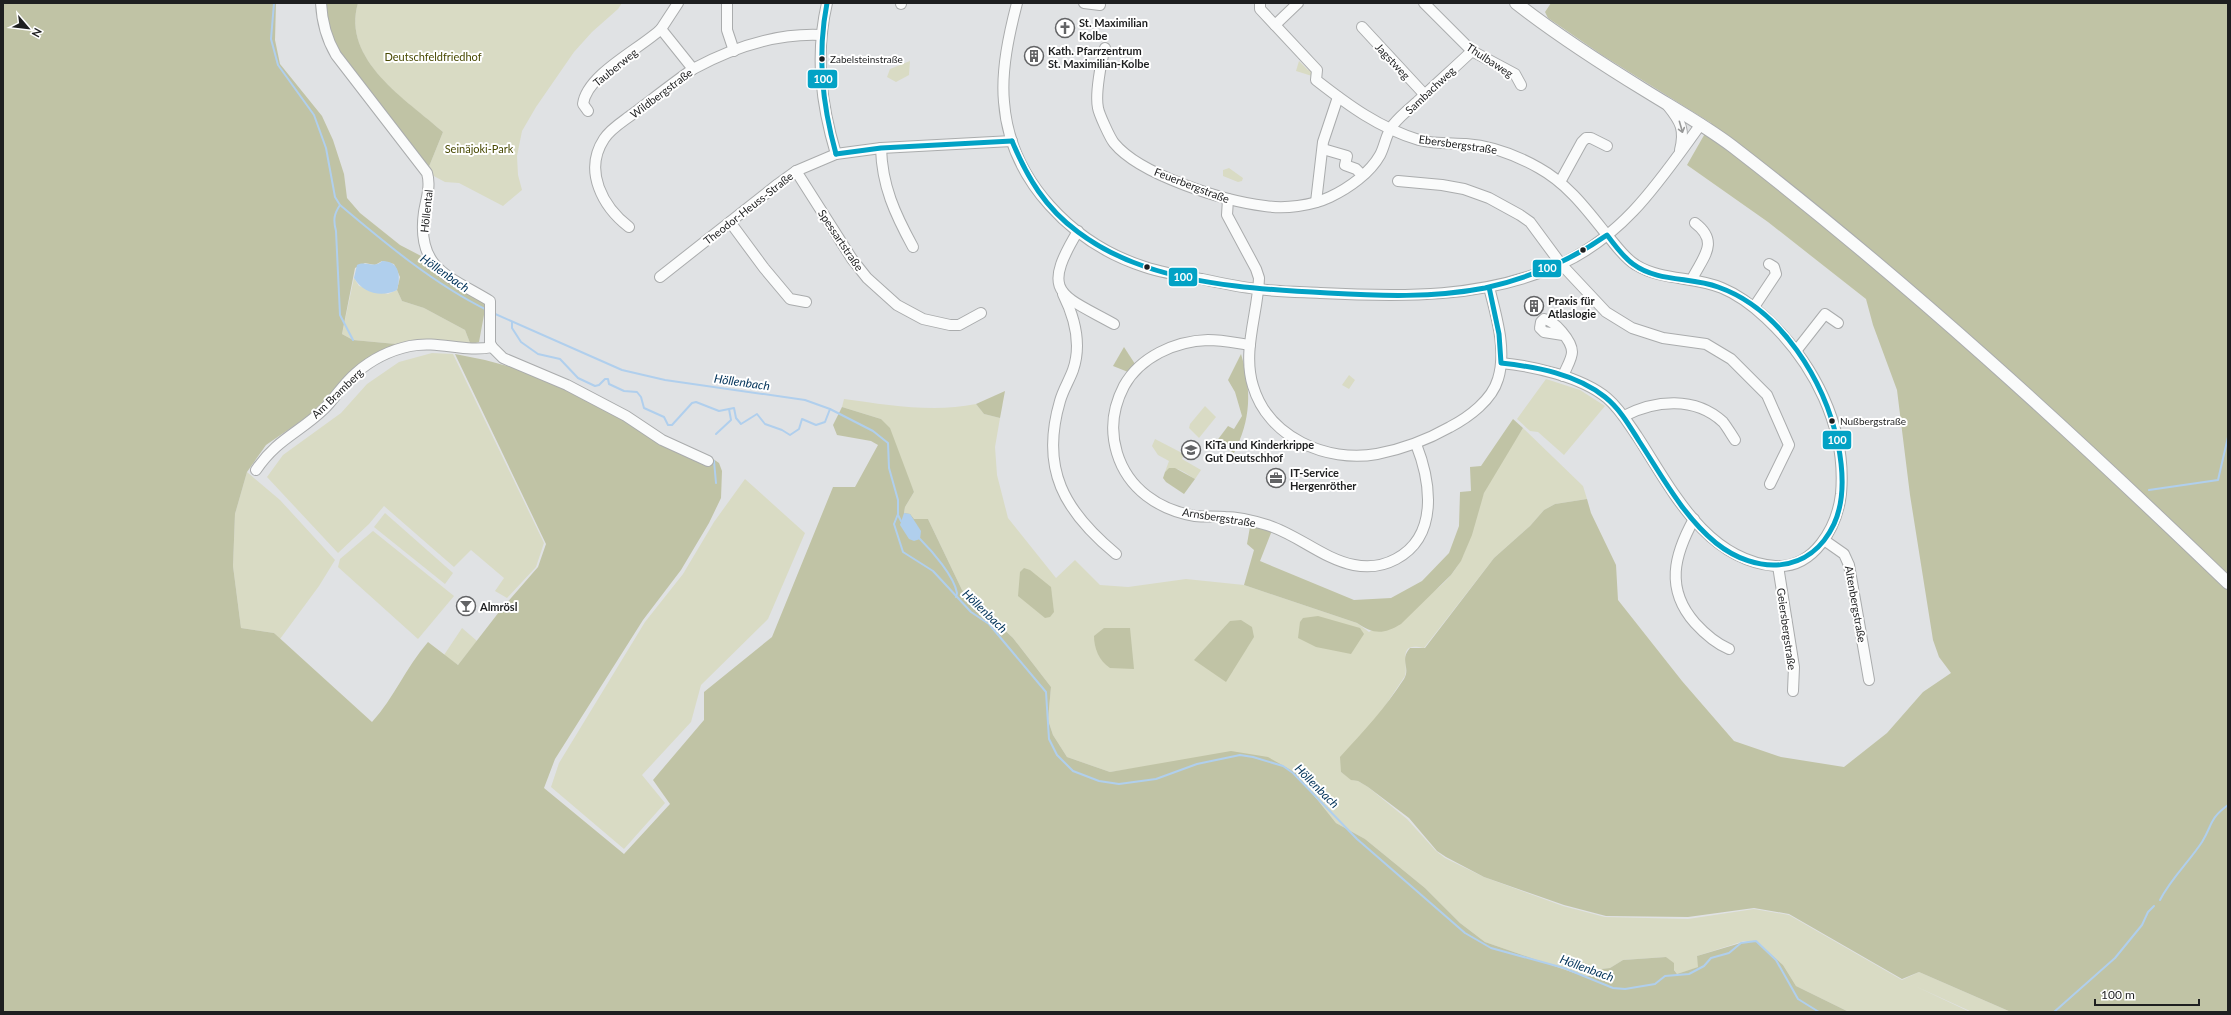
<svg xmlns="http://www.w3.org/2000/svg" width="2231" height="1015" font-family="Lato,sans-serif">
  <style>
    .green { fill: #d9dbc4 }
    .forest { fill: #c0c3a5; fill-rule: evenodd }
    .water { fill: #b0cfed }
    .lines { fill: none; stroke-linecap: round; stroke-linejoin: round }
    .stream { stroke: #b0cfed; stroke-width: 2 }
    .minor-casing { stroke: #aaacad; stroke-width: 12 }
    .major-casing { stroke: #aaacad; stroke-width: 14 }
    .minor { stroke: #fafbfb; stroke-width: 10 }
    .major { stroke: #fafbfb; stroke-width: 12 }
    .bus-1-casing { stroke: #fff; stroke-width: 8 }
    .bus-1 { stroke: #02a2c5; stroke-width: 5 }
    .oneway { stroke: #979898 }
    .bus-dot { fill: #1e1f20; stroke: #fff; stroke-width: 1.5 }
    .labels { text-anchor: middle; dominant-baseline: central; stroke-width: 4; stroke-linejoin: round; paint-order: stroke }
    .bus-label { font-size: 10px; fill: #1e1f20; stroke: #fff; text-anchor: start }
    .poi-label { font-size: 11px; font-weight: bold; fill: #1e1f20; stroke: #fff; text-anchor: start }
    .park-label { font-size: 11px; fill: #484902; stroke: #fff }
    .street-label { font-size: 11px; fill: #1e1f20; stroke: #fff }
    .water-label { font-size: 12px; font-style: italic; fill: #02335a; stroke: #fff }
    .line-badge { stroke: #fff; stroke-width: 1.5 }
    .badge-label { font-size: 11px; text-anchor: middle; font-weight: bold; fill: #fff }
  </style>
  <rect width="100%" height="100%" fill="#e0e2e4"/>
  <g class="green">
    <path d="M358 3H622L618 9 592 32 574 52 536 107 522 131 517 156 518 175 522 190 503 206 459 183 445 182 430 174 428 169 443 132C406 100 341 60 358 3Z"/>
    <polygon points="910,61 909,75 896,82 887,77 890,69"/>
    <polygon points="1299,61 1308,70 1312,67 1316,70 1312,76 1296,71"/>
    <polygon points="1229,168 1243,178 1242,181 1238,182 1223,176 1223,170"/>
    <polygon points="354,278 359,286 388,294 397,290 402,301 424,308 465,330 470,343 430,339 396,344 353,340 342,334"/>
    <polygon points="432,353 453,354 544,543 536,567 507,598 495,591 504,578 471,550 454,567 384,506 369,524 338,553 267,477 283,455 341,413 367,384 399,362"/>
    <polygon points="1349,375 1355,380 1349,389 1342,385"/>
    <polygon points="1546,379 1580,390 1605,406 1564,455 1538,432 1530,431 1517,419"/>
    <path d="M844 399C888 405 933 413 976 404L984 414 1000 418 995 447 997 475 1008 518 1056 578 1075 560 1100 585 1128 587 1186 579 1244 585 1357 623 1369 632C1396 615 1431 599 1451 575 1471 551 1472 520 1484 493 1493 471 1510 449 1523 428L1583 486 1587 499 1555 504 1544 510 1530 526 1494 558 1424 648C1396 641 1409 663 1405 676L1341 772 1352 780 1358 781 1368 787 1407 819 1436 851 1445 858 1484 877 1563 906 1605 917 1688 919 1754 909 1789 915 1902 980 1919 972 2011 1012H1972L1915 986 1970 1012H1849L1796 986 1783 965 1756 941H1744L1697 956 1699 967 1677 974 1666 957 1623 960 1610 968 1601 969 1586 977 1485 942 1460 923 1425 888 1365 839 1336 823 1296 773 1143 767 1110 772 1067 757 1053 735 1048 720 1051 687 1013 638 962 590 928 519H914L904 513 905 507 914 492 881 419 842 407Z"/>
    <polygon points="1205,406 1216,417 1199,438 1189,428 1190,424"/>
    <path d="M1155 439 1184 454 1182 459 1201 470 1195 479C1186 474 1174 463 1165 472L1169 461 1158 455 1152 446Z"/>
    <polygon points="247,472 280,500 335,560 319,586 280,639 274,633 241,628 233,566 235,514"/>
    <polygon points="745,479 805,533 768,619 701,685 691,722 642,775 665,803 624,849 551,787 559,763 645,622 683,574 714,522"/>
    <polygon points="385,513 453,573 445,584 374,527"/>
    <polygon points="373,531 454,596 418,639 338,567 340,559"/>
    <polygon points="462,628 477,641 458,665 444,655"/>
  </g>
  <g class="forest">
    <path d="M3 3H276L275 40 280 64 322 116 333 140 344 174 347 198 360 213 400 245 425 258 486 304 479 342 472 344 415 343 339 385 311 414 266 445 247 472 235 514 233 566 241 628 274 633 372 722C394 698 406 667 428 642L458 665 499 612 538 567 546 544 455 354 485 360 573 384 624 409 666 437 706 454 719 463 722 471 721 498 709 523 681 570 643 620 555 759 544 788 624 854 670 804 653 780 704 720V692L772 637 833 487H855L878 445 871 441 837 435 833 425 842 407 881 419 890 428 914 492 905 507 904 513 910 514 914 519H928L962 590 1013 638 1051 687 1048 720 1053 735 1067 757 1110 772 1231 751 1268 757 1296 773 1336 823 1365 839 1425 888 1460 923 1485 942 1586 977 1601 969 1610 968 1623 960 1666 957 1674 963V970L1677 974 1698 967 1697 956 1744 942 1756 941 1783 965 1796 986 1849 1012H3ZM382 261 394 264 400 277 397 290 402 301 424 308 465 330 470 343 430 339 396 344 353 340 342 334 355 268 365 263 375 265Z"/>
    <path d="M325 3H358C341 60 407 100 443 132L428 169 343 60 327 25Z"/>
    <path d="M1551 3H2228V1012H2011L1919 972 1902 979 1789 914 1754 908 1688 917 1606 916 1564 905 1484 877 1446 857 1437 851 1409 818 1368 787 1358 781 1351 780 1341 772 1340 757C1363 732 1386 707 1404 679 1411 667 1399 661 1410 648H1425L1494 558 1530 526 1544 510 1555 504 1587 499 1591 513 1616 565 1618 600 1682 681 1734 741 1781 757 1844 767 1887 733 1923 692 1951 673 1939 657 1933 640 1910 495 1897 390 1873 325 1866 299 1768 222 1687 165 1711 123 1602 55 1548 18 1545 12Z"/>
    <polygon points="1124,347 1135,364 1128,372 1113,366"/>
    <path d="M1241 354C1252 391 1251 419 1234 453L1218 444 1215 449 1213 446 1228 426 1234 429 1242 416 1235 392 1228 380Z"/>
    <polygon points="1005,391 1000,418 984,414 976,404"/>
    <path d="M1513 419 1523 428 1484 493 1472 535 1461 561 1451 575 1401 624C1383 635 1373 634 1357 623L1244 585 1254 550 1247 544 1251 521 1273 528 1260 561 1354 600 1391 598 1422 581 1449 553 1459 526 1460 492 1471 491 1470 467 1481 466Z"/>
    <polygon points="1169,468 1175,468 1195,479 1184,494 1166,482 1163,478 1165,472"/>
    <polygon points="1024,568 1030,570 1051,587 1054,612 1050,617 1045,618 1018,596 1020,572"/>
    <polygon points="1318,616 1360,628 1364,634 1351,654 1316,647 1298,638 1300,622 1303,618"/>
    <polygon points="1241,620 1252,627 1254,637 1226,682 1194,660 1230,621"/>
    <path d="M1104 628H1130L1134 669 1110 668C1099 661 1094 648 1094 636Z"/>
  </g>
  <g class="water">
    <path d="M382 261C400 261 401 277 397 290 381 298 363 293 354 278L357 265C365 260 375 269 382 261Z"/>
    <polygon points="904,513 910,514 921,531 920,539 914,541 909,539 900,525"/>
  </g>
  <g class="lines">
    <g class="stream">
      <path d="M274 3 271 39 278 65 314 115 326 148 335 197 340 205C385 243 434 284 487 310"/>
      <path d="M340 205C334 214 333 220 336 231L340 315 353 340"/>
      <polyline points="493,313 622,370 665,380 805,400 830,409 873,431 888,443 889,468 898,500 898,514 894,524 903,552 933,571 971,612 989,624 1046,692 1049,739 1057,755 1073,771 1099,781 1119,784 1156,779 1197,764 1240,755 1253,757 1283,766 1293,773 1357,839 1465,933 1491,948 1564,968 1613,988 1625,989 1655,984 1665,976 1689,974 1704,966 1711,958 1729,953 1741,943 1756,941 1776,960 1798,999 1819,1012"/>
      <polyline points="512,322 512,328 521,342 538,354 560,359 578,378 595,386 599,385 605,379 608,379 609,384 624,391 637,392 641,397 644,408 664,417 668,425 672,425 692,403 696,402 719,411 734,408 736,418 741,424 757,414 765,424 782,430 790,435 799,429 802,419 816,425 825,422 830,409"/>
      <polyline points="337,401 348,388"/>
      <polyline points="716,434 731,420 729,409"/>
      <polyline points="714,461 716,483"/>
      <polyline points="2149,490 2218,480 2228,437"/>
      <polyline points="898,515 901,521"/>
      <path d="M920 539C932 551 954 576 957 593L956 597"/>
      <path d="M2160 900C2171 878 2189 862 2202 842 2213 824 2209 819 2228 805"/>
      <polyline points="2054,1012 2115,958 2142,925 2148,912 2154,906"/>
    </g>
    <defs>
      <g id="minor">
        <path d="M321 3C322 23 326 38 336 55L427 173C431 186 426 200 424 212 416 269 449 276 490 301V343L492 347 503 358 567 385 626 416 662 440 708 461"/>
        <polyline points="678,3 661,29 693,69"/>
        <polyline points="727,3 727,30 734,51"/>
        <path d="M827 3C815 55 821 104 836 154"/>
        <path d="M1017 3C1009 34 1001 70 1004 102 1010 181 1073 244 1145 267 1163 273 1183 276 1202 279 1220 283 1239 287 1258 289 1279 292 1300 292 1320 293 1401 297 1485 299 1561 264 1626 234 1660 180 1701 124"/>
        <polyline points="1084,3 1100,5"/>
        <path d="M1260 3V9L1317 70 1316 80C1348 105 1379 128 1419 140 1434 144 1451 143 1466 144 1493 146 1516 155 1539 168 1568 184 1587 210 1607 235 1616 245 1624 258 1636 265 1662 281 1694 276 1722 288 1739 295 1753 306 1766 318 1814 363 1847 427 1841 494 1837 527 1814 569 1775 566 1705 560 1671 488 1637 436 1628 423 1620 409 1607 398 1582 377 1533 366 1501 363"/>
        <polyline points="1424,3 1472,51 1515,74 1521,85"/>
        <polyline points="901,4 901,3"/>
        <polyline points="1275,25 1298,3"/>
        <polyline points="1362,27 1425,95"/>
        <path d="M1105 48C1101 62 1095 94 1098 108 1099 114 1110 138 1114 143 1140 175 1224 201 1265 206 1285 209 1311 206 1330 197 1349 188 1370 173 1380 155 1385 146 1386 133 1393 125 1400 116 1409 109 1417 102 1435 85 1454 68 1472 51"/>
        <path d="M1668 106C1681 122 1685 130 1680 150"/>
        <path d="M588 111 583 104C587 74 640 49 661 29"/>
        <path d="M881 148C882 186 895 214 913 247"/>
        <polyline points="1323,149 1347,156 1345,165 1356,169 1362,175"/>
        <polyline points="796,171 852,259 867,278 897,305 923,319 950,325 959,325 981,313"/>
        <polyline points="1398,181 1442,185 1464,189 1489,198 1520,215 1530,222 1561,264 1606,312 1632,328 1663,338 1706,344 1731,359 1767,395 1789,445 1770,484"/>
        <polyline points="1560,182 1582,142 1586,138 1591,138 1607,146"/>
        <path d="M1228 199 1227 215 1256 269 1259 278C1258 313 1242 351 1253 386 1268 437 1326 463 1377 454 1403 449 1427 440 1450 427 1469 417 1492 400 1498 379 1507 350 1496 315 1489 287"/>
        <polyline points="1316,202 1323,142 1338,97"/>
        <polyline points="730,222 764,268 790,299 806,302"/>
        <path d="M629 227C603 207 583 171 604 139 611 128 624 121 634 113 654 98 673 83 693 69 732 48 777 33 821 35"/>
        <path d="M1078 231C1040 294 1060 294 1114 324"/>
        <polyline points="660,277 778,184 796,171 836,154 881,148 1012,141"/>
        <path d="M1692 279C1703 257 1720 242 1695 223"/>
        <path d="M1063 294C1075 318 1082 344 1073 370 1069 381 1063 390 1060 401 1040 469 1064 511 1116 554"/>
        <polyline points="1754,307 1776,274 1774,267 1769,264"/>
        <path d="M1563 335 1544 332 1540 328 1541 322 1544 319C1554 320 1572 341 1572 352 1572 359 1566 368 1563 376"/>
        <path d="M1250 345C1236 343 1222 340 1208 340 1175 341 1140 357 1124 386 1113 407 1110 430 1117 453 1128 489 1159 510 1195 516 1205 517 1215 516 1225 517 1239 517 1254 521 1267 525 1297 534 1323 559 1354 565 1369 568 1383 566 1396 559 1439 536 1431 482 1416 444"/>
        <polyline points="1796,351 1825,314 1838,323"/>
        <path d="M1624 416C1655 400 1695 396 1723 422 1727 427 1731 434 1735 440"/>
        <path d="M256 470C277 439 299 433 324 409 335 398 344 383 356 373 371 360 391 350 410 346 438 340 465 353 492 347"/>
        <path d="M1694 519C1674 555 1665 589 1695 623 1705 634 1715 643 1729 649"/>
        <polyline points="1824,540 1844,554 1849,565 1869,680"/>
        <polyline points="1778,566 1794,667 1793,691"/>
      </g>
      <path id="major" d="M1516 3C1557 35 1602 64 1646 91 1675 109 1704 125 1732 146 1907 281 2069 430 2228 583"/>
    </defs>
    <use href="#minor" class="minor-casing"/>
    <use href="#major" class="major-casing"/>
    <use href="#minor" class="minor"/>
    <use href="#major" class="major"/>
    <defs>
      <g id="bus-1">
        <path d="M827 3C817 55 822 103 836 154"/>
        <path d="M1012 141C1027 177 1045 208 1078 232 1098 247 1122 259 1146 267 1202 286 1269 290 1328 293 1380 296 1433 298 1485 288 1529 278 1570 261 1607 235 1615 245 1622 256 1633 264 1657 282 1691 277 1718 287 1781 309 1825 381 1838 444 1843 469 1845 500 1834 524 1810 575 1756 575 1716 543 1683 516 1662 476 1639 441 1629 425 1620 409 1605 397 1576 374 1537 367 1501 363L1499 334 1489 287"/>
        <polyline points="836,154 881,148 1012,141"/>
      </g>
    </defs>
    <use href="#bus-1" class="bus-1-casing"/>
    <use href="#bus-1" class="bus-1"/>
  </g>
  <defs><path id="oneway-shaft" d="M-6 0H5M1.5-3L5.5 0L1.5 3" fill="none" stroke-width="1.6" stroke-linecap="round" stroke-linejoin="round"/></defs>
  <use class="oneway" href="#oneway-shaft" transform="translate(1681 127) rotate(74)"/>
  <defs>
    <symbol id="church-ring" viewBox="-11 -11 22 22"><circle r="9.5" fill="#fff" stroke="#626365" stroke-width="1.5"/><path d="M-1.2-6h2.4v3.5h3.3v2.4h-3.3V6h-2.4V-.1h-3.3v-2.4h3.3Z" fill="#626365"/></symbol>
    <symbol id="building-ring" viewBox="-11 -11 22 22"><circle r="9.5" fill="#fff" stroke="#626365" stroke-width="1.5"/><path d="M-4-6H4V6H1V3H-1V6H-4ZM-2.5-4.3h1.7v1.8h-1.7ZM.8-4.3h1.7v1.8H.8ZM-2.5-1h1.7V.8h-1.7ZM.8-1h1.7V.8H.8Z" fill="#626365"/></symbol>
    <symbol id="school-ring" viewBox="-11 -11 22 22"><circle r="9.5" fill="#fff" stroke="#626365" stroke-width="1.5"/><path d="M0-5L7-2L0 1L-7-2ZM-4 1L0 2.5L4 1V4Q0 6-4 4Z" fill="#626365"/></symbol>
    <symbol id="office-ring" viewBox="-11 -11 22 22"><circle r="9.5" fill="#fff" stroke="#626365" stroke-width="1.5"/><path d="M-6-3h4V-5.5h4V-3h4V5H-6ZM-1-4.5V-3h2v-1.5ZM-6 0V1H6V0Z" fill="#626365"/></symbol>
    <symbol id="bar-ring" viewBox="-11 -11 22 22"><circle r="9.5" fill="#fff" stroke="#626365" stroke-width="1.5"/><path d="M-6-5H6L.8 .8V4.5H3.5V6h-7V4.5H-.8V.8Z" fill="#626365"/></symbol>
  </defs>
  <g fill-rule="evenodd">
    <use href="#church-ring" x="1054" y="17" width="22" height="22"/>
    <use href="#building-ring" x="1023" y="45" width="22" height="22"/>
    <use href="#building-ring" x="1523" y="295" width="22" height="22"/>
    <use href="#school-ring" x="1180" y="439" width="22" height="22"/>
    <use href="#office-ring" x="1265" y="467" width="22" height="22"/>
    <use href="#bar-ring" x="455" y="595" width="22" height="22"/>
  </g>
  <g class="bus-dot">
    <circle cx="822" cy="59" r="3.5"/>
    <circle cx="1583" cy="250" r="3.5"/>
    <circle cx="1147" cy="267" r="3.5"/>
    <circle cx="1832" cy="421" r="3.5"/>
  </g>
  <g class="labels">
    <g class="bus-label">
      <text x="830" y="59">Zabelsteinstraße</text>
      <text x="1840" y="421">Nußbergstraße</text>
    </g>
    <g class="poi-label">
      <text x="1079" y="22">St. Maximilian<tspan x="1079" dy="13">Kolbe</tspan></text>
      <text x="1048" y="50">Kath. Pfarrzentrum<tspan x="1048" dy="13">St. Maximilian-Kolbe</tspan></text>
      <text x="1548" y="300">Praxis für<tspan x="1548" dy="13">Atlaslogie</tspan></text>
      <text x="1205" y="444">KiTa und Kinderkrippe<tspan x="1205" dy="13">Gut Deutschhof</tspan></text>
      <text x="1290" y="472">IT-Service<tspan x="1290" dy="13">Hergenröther</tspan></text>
      <text x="480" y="606">Almrösl</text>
    </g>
    <g class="park-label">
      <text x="433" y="56">Deutschfeldfriedhof</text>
      <text x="479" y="148">Seinäjoki-Park</text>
    </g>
    <g class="street-label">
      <text transform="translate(1490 60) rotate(33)">Thulbaweg</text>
      <text transform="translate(1393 61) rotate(47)">Jagstweg</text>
      <text transform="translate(615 67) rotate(-39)">Tauberweg</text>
      <text transform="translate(1430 90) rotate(-43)">Sambachweg</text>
      <text transform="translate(661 93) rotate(-37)">Wildbergstraße</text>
      <text transform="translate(1458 144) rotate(8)">Ebersbergstraße</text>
      <text transform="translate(1192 185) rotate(21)">Feuerbergstraße</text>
      <text transform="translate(748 208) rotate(-38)">Theodor-Heuss-Straße</text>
      <text transform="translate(426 211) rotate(-84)">Höllental</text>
      <text transform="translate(841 240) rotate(56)">Spessartstraße</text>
      <text transform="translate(337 393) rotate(-44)">Am Bramberg</text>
      <text transform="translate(1219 517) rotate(9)">Arnsbergstraße</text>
      <text transform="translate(1856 604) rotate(80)">Altenbergstraße</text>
      <text transform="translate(1787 629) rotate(82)">Geiersbergstraße</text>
    </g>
    <g class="water-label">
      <text transform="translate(445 273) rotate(35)">Höllenbach</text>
      <text transform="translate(742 382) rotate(8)">Höllenbach</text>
      <text transform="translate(985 611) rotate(44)">Höllenbach</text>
      <text transform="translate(1317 786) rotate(45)">Höllenbach</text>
      <text transform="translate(1587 968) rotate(20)">Höllenbach</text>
    </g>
  </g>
  <g class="line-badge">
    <rect x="807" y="69" width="31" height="20" rx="4" fill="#02a2c5"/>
    <rect x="1532" y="259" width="30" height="19" rx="4" fill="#02a2c5"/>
    <rect x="1168" y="267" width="30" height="20" rx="4" fill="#02a2c5"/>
    <rect x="1822" y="430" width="30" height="20" rx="4" fill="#02a2c5"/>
  </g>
  <g class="badge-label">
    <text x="823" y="83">100</text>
    <text x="1547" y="272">100</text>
    <text x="1183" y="281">100</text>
    <text x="1837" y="444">100</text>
  </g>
  <rect width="2231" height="1015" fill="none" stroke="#1e1f20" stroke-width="8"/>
  <g transform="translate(28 28) rotate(118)" stroke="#ffffff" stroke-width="3" paint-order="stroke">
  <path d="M0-3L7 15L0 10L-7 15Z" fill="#1e1f20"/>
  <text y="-6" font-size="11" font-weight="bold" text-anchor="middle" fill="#1e1f20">N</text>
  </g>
  <path d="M2095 999v6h104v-6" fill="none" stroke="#1e1f20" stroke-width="2"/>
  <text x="2101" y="999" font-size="12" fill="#1e1f20" stroke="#ffffff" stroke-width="3" paint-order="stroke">100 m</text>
</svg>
